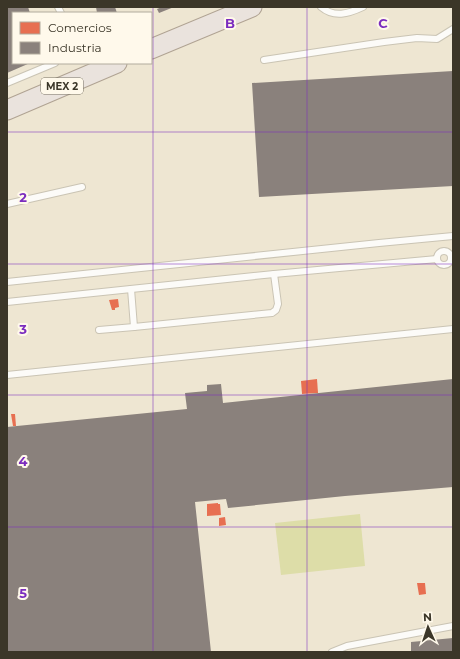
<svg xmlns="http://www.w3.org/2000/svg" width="460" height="659" font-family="Montserrat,sans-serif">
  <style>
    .green { fill: #dddda8 }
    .shops { fill: #e76f51 }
    .industry { fill: #8a817c }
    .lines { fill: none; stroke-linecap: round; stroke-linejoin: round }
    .service-casing { stroke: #cac4b4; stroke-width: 8 }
    .primary-casing { stroke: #b0a393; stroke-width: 21 }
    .service { stroke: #fcfbf8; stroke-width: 6 }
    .primary { stroke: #eae3dd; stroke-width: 19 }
    .grid { fill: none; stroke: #7b2cbf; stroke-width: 1; stroke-opacity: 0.55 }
    .labels { text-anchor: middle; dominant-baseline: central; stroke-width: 4; stroke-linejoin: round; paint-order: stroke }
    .shield { fill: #fff9eb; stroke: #767062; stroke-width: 1 }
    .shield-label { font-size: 10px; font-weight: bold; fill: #3b3628 }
    .grid-label { font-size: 13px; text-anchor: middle; font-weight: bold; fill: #7b2cbf; stroke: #fff9eb; stroke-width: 4; stroke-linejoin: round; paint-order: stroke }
  </style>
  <rect width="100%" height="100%" fill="#eee6d2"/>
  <polygon class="green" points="360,514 365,566 281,575 275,523"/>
  <g class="shops">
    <polygon points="118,299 119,307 115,308 115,310 112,310 109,300"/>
    <polygon points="317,379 318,393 302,394 301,381"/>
    <polygon points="11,414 15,414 16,426 13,426"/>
    <polygon points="218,503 218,504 220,504 221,515 207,516 207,504"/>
    <polygon points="225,517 226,525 219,526 219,518"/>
    <polygon points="417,583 425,583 426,594 419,595"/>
  </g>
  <g class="industry">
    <polygon points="7,7 28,7 30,13 13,13 13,63 30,63 7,73"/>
    <polygon points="96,7 115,7 117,13 97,13"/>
    <polygon points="162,7 174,7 159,13 157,9"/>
    <polygon points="453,71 453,186 259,197 252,83"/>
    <polygon points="453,379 453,487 345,496 228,508 226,499 195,502 211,652 7,652 7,427 187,409 185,393 207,391 207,385 221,384 223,403"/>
    <polygon points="453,638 453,652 411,652 411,642"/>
  </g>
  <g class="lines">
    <defs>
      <g id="service">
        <polyline points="58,7 61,13"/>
        <path d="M321 7C334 18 348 14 363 7"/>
        <polyline points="264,60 384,42 417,38 437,39 453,29"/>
        <polyline points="7,83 55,63"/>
        <polyline points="7,204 82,187"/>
        <circle cx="444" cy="258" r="7"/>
        <polyline points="7,282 379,243 453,236"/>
        <polyline points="131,289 134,327 272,313 276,310 278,304 274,274"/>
        <polyline points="7,302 274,274 437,259"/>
        <polyline points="99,330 134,327"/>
        <polyline points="7,375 453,329"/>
        <polyline points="332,652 347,646 453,626"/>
      </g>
      <g id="primary">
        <polyline points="151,49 252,7"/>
        <polyline points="7,110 117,63"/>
      </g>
    </defs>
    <use href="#service" class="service-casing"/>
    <use href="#primary" class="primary-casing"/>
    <use href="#service" class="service"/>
    <use href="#primary" class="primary"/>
  </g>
  <path class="grid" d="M153 7V652M307 7V652M7 132H453M7 264H453M7 395H453M7 527H453"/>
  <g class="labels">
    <rect class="shield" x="41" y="78" width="42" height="16" rx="3"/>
    <g class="shield-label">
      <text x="62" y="86">MEX 2</text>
    </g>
  </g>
  <g class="grid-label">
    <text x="230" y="28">B</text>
    <text x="383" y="28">C</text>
    <text x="23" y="202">2</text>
    <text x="23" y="334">3</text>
    <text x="23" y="466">4</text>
    <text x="23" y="598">5</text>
  </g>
  <rect width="460" height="659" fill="none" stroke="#3b3628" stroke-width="16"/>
  <rect x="12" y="12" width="140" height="52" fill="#fff9eb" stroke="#b1ab9d"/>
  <rect x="20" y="22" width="20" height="12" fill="#e76f51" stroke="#b1ab9d"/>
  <text x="48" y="32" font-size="12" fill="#3b3628">Comercios</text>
  <rect x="20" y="42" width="20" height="12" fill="#8a817c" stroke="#b1ab9d"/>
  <text x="48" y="52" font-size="12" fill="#3b3628">Industria</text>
  <g transform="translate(428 627) rotate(357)" stroke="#fff9eb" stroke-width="3" paint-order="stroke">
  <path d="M0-3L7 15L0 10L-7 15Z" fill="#3b3628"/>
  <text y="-6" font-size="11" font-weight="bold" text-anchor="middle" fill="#3b3628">N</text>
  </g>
</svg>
